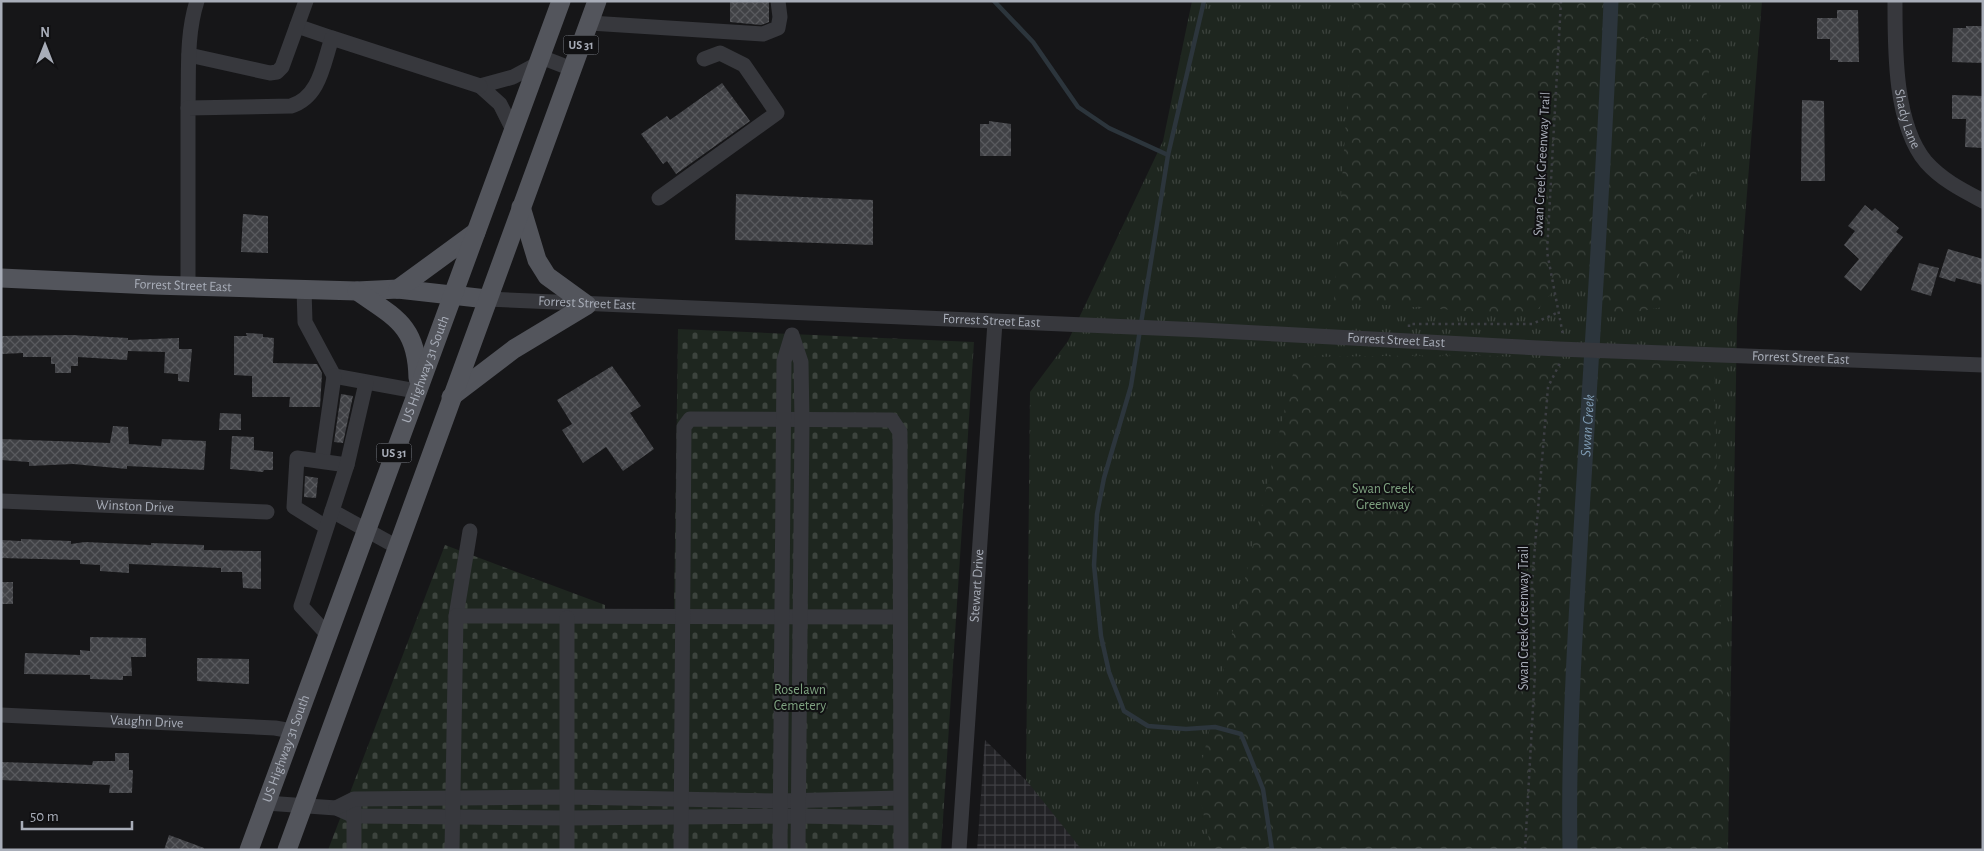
<svg xmlns="http://www.w3.org/2000/svg" width="1984" height="851" font-family="'Alegreya Sans',sans-serif">
  <style>
    .industrial { fill: url(#industrial-grid) }
    .grass { fill: url(#grass-tufts) }
    .forest { fill: url(#forest-crowns) }
    .cemetery { fill: url(#cemetery-stones) }
    .lines { fill: none; stroke-linecap: round; stroke-linejoin: round }
    .stream { stroke: #2c353c; stroke-width: 4.5 }
    .canal { stroke: #2c353c; stroke-width: 15 }
    .building { fill: url(#building-cross-hatch) }
    .path { stroke: #3d3f44; stroke-width: 2.5; stroke-dasharray: 2.5 4; stroke-linecap: butt }
    .minor { stroke: #37383d; stroke-width: 15 }
    .major { stroke: #53555c; stroke-width: 19 }
    .labels { text-anchor: middle; dominant-baseline: central; stroke-width: 4; stroke-linejoin: round; paint-order: stroke }
    .shield { fill: #111113; stroke: #7b7e86; stroke-width: 1 }
    .shield-label { font-size: 12px; font-weight: bold; fill: #a8adb8 }
    .street-label { font-size: 14px; fill: #a8adb8; stroke: #111113 }
    .park-label { font-size: 14px; fill: #7fa381; stroke: #111113 }
    .water-label { font-size: 15px; font-style: italic; fill: #7f9bb3; stroke: #111113 }
  </style>
  <defs>
    <pattern id="industrial-grid" width="8" height="8" patternUnits="userSpaceOnUse" patternTransform="scale(1.25)"><rect width="8" height="8" fill="#222225"/><path d="M0 4h8M4 0v8" fill="none" stroke="#3f3f43"/></pattern>
    <pattern id="grass-tufts" width="24" height="20" patternUnits="userSpaceOnUse" patternTransform="scale(1.25)"><rect width="24" height="20" fill="#1e261f"/><path d="M3 7l-1-3M5 7V3M7 7l1-3M15 17l-1-3M17 17v-4M19 17l1-3" fill="none" stroke="#3c433d"/></pattern>
    <pattern id="forest-crowns" width="20" height="18" patternUnits="userSpaceOnUse" patternTransform="scale(1.25)"><rect width="20" height="18" fill="#1e261f"/><path d="M2 6a3 3 0 1 1 6 0M12 15a3 3 0 1 1 6 0" fill="none" stroke="#3c433d"/></pattern>
    <pattern id="cemetery-stones" width="16" height="16" patternUnits="userSpaceOnUse" patternTransform="scale(1.25)"><rect width="16" height="16" fill="#1e261f"/><path d="M2 7V4a2 2 0 0 1 4 0v3zM10 15v-3a2 2 0 0 1 4 0v3z" fill="#3c433d"/></pattern>
    <pattern id="building-cross-hatch" width="8" height="8" patternUnits="userSpaceOnUse" patternTransform="scale(1.25)"><rect width="8" height="8" fill="#404145"/><path d="M0 0l8 8M0 8l8-8" fill="none" stroke="#595a5e"/></pattern>
  </defs>
  <rect width="100%" height="100%" fill="#161618"/>
  <polygon class="industrial" points="985,740 1055,809 1082,850 977,850"/>
  <polygon class="grass" points="1192,1 1762,1 1737,321 1728,850 1082,850 1026,780 1030,392 1068,341 1163,141"/>
  <g class="forest">
    <polygon points="1354,1 1664,1 1644,38 1712,40 1702,141 1674,305 1604,318 1570,271 1532,316 1334,301"/>
    <polygon points="1473,355 1714,366 1727,850 1211,850 1197,783 1297,357"/>
  </g>
  <polygon class="cemetery" points="678,329 974,342 941,850 328,850 445,545 605,605 605,612 674,613"/>
  <g class="lines">
    <g class="stream">
      <polyline points="994,1 1033,42 1078,107 1109,128 1168,155"/>
      <polyline points="1204,1 1168,155 1131,386 1104,478 1097,514 1094,565 1101,636 1109,672 1124,711 1148,726 1186,729 1215,727 1241,734 1263,789 1272,850"/>
    </g>
    <path class="canal" id="s1" d="M1570 850C1568 743 1575 637 1581 530 1591 354 1604 178 1611 1"/>
  </g>
  <g class="building">
    <polygon points="730,1 769,2 769,22 761,25 730,22"/>
    <polygon points="1837,10 1858,10 1859,62 1838,62 1838,60 1830,60 1830,39 1817,39 1817,18 1837,18"/>
    <polygon points="1966,26 1983,26 1983,63 1952,62 1953,28 1966,28"/>
    <polygon points="722,83 750,121 676,174 667,161 663,164 641,134 667,116 670,120"/>
    <polygon points="1952,95 1983,96 1983,148 1965,147 1966,119 1952,119"/>
    <polygon points="1802,100 1824,101 1825,181 1801,181"/>
    <polygon points="989,121 1011,124 1011,156 980,156 980,124 989,124"/>
    <polygon points="736,194 873,200 873,245 735,240"/>
    <polygon points="1865,205 1872,211 1875,208 1899,228 1896,232 1903,237 1861,291 1844,277 1859,259 1844,245 1855,231 1848,226"/>
    <polygon points="243,214 268,216 268,253 241,252"/>
    <polygon points="1948,249 1983,259 1983,285 1956,278 1955,282 1939,277"/>
    <polygon points="1919,263 1939,268 1931,296 1911,290"/>
    <polygon points="246,333 263,334 263,337 274,338 273,363 317,364 322,373 320,407 289,407 290,397 252,397 252,376 234,375 234,336 247,336"/>
    <polygon points="72,335 128,338 128,340 179,338 179,349 192,349 189,382 178,381 178,374 164,373 165,352 128,351 127,360 78,357 78,366 71,366 71,373 55,373 55,364 51,364 51,357 23,357 23,353 1,354 1,336"/>
    <polygon points="612,366 641,406 630,413 654,449 623,471 606,447 583,463 562,430 572,424 557,400"/>
    <polygon points="341,394 353,396 343,443 334,442"/>
    <polygon points="220,413 241,414 241,430 219,430"/>
    <polygon points="113,426 128,427 129,444 161,446 162,439 206,441 204,470 127,466 127,469 73,464 29,466 29,462 1,460 1,439 110,443"/>
    <polygon points="232,436 254,437 254,450 273,452 273,470 264,470 263,472 230,469"/>
    <polygon points="305,476 318,478 316,498 304,497"/>
    <polygon points="21,539 71,541 71,544 85,542 151,545 151,543 204,545 204,550 261,551 261,589 243,588 242,572 221,572 221,568 129,564 129,573 100,571 100,565 80,564 80,560 1,558 1,540 21,541"/>
    <rect x="1" y="582" width="12" height="22"/>
    <polygon points="90,637 146,638 146,657 131,657 132,676 123,676 123,680 90,679 90,675 24,674 25,653 80,655 80,650 90,651"/>
    <polygon points="197,658 249,659 249,684 197,681"/>
    <polygon points="115,753 129,753 129,770 133,770 132,793 109,793 110,785 1,780 1,762 92,765 93,761 115,761"/>
    <polygon points="169,835 204,848 204,850 164,850"/>
  </g>
  <g class="lines">
    <g class="path">
      <polyline points="1561,1 1547,252 1563,335"/>
      <polyline points="1409,327 1409,324 1532,324 1559,312"/>
      <polyline points="1525,850 1535,672 1532,583 1548,387 1560,363"/>
    </g>
    <g class="minor">
      <path id="s2" d="M1895 1C1895 48 1894 124 1926 162 1942 180 1962 190 1983 201"/>
      <polyline points="590,23 763,34 778,28 780,17 778,1"/>
      <polyline points="297,26 332,38"/>
      <polyline points="189,55 270,73 277,72 282,67 306,1"/>
      <polyline points="541,57 572,69"/>
      <path d="M188 108C189 72 186 35 197 1"/>
      <polyline points="514,132 500,104 480,86 513,77 539,63"/>
      <polyline points="659,198 777,113 744,65 720,53 704,59"/>
      <path d="M188 286V108L291 106C320 97 323 64 332 38L480 86"/>
      <polyline points="304,289 305,322 334,376 416,391"/>
      <path id="s3" d="M487 299 1202 330 1558 349 1983 365"/>
      <polyline points="322,460 334,376"/>
      <path id="s4" d="M1 501 267 512"/>
      <polyline points="332,511 399,548"/>
      <polyline points="326,527 294,507 297,458 347,465"/>
      <polyline points="456,616 470,531"/>
      <polyline points="327,634 301,606 347,465 366,383"/>
      <path id="s5" d="M1 715 275 728 292 731"/>
      <polyline points="266,803 336,808 354,816 567,818 798,816 900,818"/>
      <polyline points="354,806 354,850"/>
      <polyline points="336,808 354,799 567,797 780,801 900,798"/>
      <polyline points="452,850 456,616 900,617"/>
      <polyline points="567,850 567,618"/>
      <polyline points="681,850 684,427 690,419 892,420 900,432 901,850"/>
      <polyline points="780,850 784,361 792,335 801,362 802,421 798,850"/>
      <path id="s6" d="M959 850 995 322"/>
    </g>
    <g class="major">
      <path id="s7" d="M1 278 153 285 357 291 398 289 487 299"/>
      <polyline points="398,289 476,232"/>
      <path d="M357 291C396 318 417 326 418 378"/>
      <polyline points="451,397 514,349 587,305 547,276 537,260 521,207"/>
      <path id="s8" d="M249 850 561 1"/>
      <polyline points="287,850 597,1"/>
    </g>
  </g>
  <g class="labels">
    <g class="shield">
      <rect x="563.5" y="35.5" width="35" height="19" rx="4"/>
      <rect x="376.5" y="443.5" width="35" height="19" rx="4"/>
    </g>
    <g class="shield-label">
      <text x="581" y="45">US 31</text>
      <text x="394" y="453">US 31</text>
    </g>
    <g class="street-label">
      <text stroke="none"><textPath href="#s2" startOffset="119">Shady Lane</textPath></text>
      <text transform="translate(1542 164) rotate(-87)">Swan Creek Greenway Trail</text>
      <text stroke="none"><textPath href="#s7" startOffset="182">Forrest Street East</textPath></text>
      <text stroke="none"><textPath href="#s3" startOffset="100">Forrest Street East</textPath></text>
      <text stroke="none"><textPath href="#s3" startOffset="505">Forrest Street East</textPath></text>
      <text stroke="none"><textPath href="#s3" startOffset="910">Forrest Street East</textPath></text>
      <text stroke="none"><textPath href="#s3" startOffset="1315">Forrest Street East</textPath></text>
      <text stroke="none"><textPath href="#s8" startOffset="512">US Highway 31 South</textPath></text>
      <text stroke="none"><textPath href="#s4" startOffset="134">Winston Drive</textPath></text>
      <text stroke="none"><textPath href="#s6" startOffset="265">Stewart Drive</textPath></text>
      <text transform="translate(1524 618) rotate(-90)">Swan Creek Greenway Trail</text>
      <text stroke="none"><textPath href="#s5" startOffset="146">Vaughn Drive</textPath></text>
      <text stroke="none"><textPath href="#s8" startOffset="108">US Highway 31 South</textPath></text>
    </g>
    <g class="park-label">
      <text x="1383" y="489">Swan Creek<tspan x="1383" dy="16">Greenway</tspan></text>
      <text x="800" y="690">Roselawn<tspan x="800" dy="16">Cemetery</tspan></text>
    </g>
    <g class="water-label">
      <text stroke="none"><textPath href="#s1" startOffset="425">Swan Creek</textPath></text>
    </g>
  </g>
  <rect width="1984" height="851" fill="none" stroke="#a8adb8" stroke-width="5"/>
  <g transform="translate(45 45)" stroke="#111113" stroke-width="4" paint-order="stroke">
  <path d="M0-4L9 19L0 12L-9 19Z" fill="#a8adb8"/>
  <text y="-8" font-size="14" font-weight="bold" text-anchor="middle" fill="#a8adb8">N</text>
  </g>
  <path d="M22 821v8h110v-8" fill="none" stroke="#a8adb8" stroke-width="2.5"/>
  <text x="30" y="821" font-size="15" fill="#a8adb8" stroke="#111113" stroke-width="4" paint-order="stroke">50 m</text>
</svg>
